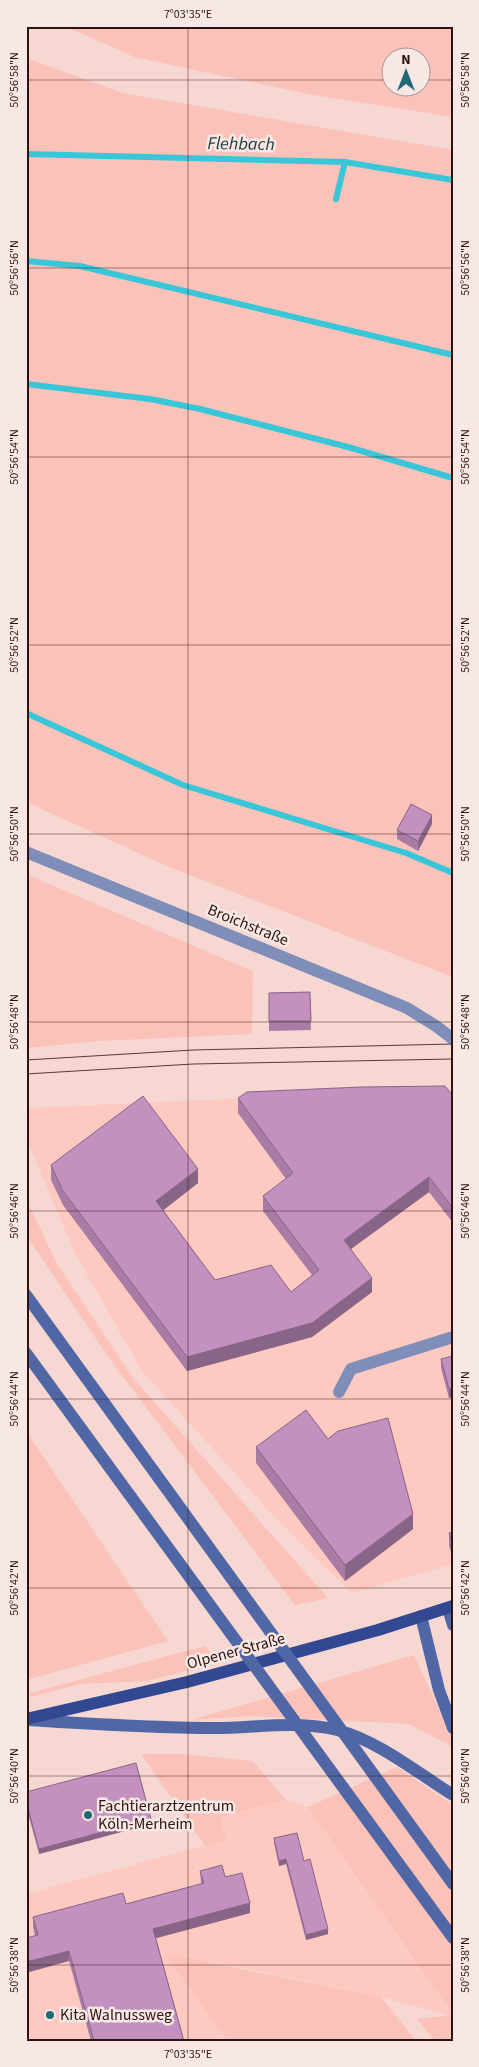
<svg xmlns="http://www.w3.org/2000/svg" width="479" height="2067" font-family="'Source Sans 3',sans-serif">
  <style>
    .built { fill: #fdc9c1 }
    .green { fill: #fac2b9; fill-rule: evenodd }
    .lines { fill: none; stroke-linecap: round; stroke-linejoin: round }
    .stream { stroke: #39c6d9; stroke-width: 6 }
    .street { stroke: #7e8eb9; stroke-width: 12 }
    .secondary { stroke: #5166a4; stroke-width: 12 }
    .primary { stroke: #324893; stroke-width: 12 }
    .tram { stroke: #563b37; stroke-width: 1 }
    .secondary-bridge { stroke: #5166a4; stroke-width: 12 }
    .wall { fill: #a87ca5 }
    .shaded-wall { fill: #886586 }
    .building { fill: #c390c0; stroke: #886586 }
    .ticks { fill: none; stroke: #2e1410; stroke-width: 1; stroke-opacity: 0.45 }
    .poi-dot { fill: #206a74; stroke: #f8e8e5; stroke-width: 2 }
    .labels { text-anchor: middle; dominant-baseline: central; stroke-width: 5; stroke-linejoin: round; paint-order: stroke }
    .street-label { font-size: 16px; fill: #2e1410; stroke: #f8e8e5 }
    .poi-label { font-size: 16px; fill: #2e1410; stroke: #f8e8e5; text-anchor: start }
    .water-label { font-size: 18px; font-style: italic; fill: #1c393e; stroke: #f8e8e5 }
    .neatline { fill: none; stroke: #2e1410; stroke-width: 2 }
    .ticks-label { font-size: 12px; text-anchor: middle; fill: #2e1410 }
  </style>
  <rect width="100%" height="100%" fill="#f6d7d2"/>
  <g class="built">
    <polygon points="453,1089 453,1564 352,1593 282,1525 142,1371 75,1253 26,1138 26,1108"/>
    <polygon points="286,1800 308,1807 453,2016 381,1997 227,1965 167,1957 228,2041 26,2041 26,1894 225,1840 219,1817"/>
  </g>
  <g class="green">
    <path d="M65 26H453V117L313 95 134 57ZM392 58H422V88H392Z"/>
    <polygon points="26,58 123,93 453,150 453,977 169,867 26,802"/>
    <polygon points="26,874 253,971 252,1034 100,1041 26,1048"/>
    <polygon points="26,1198 56,1262 133,1378 328,1598 295,1605 111,1361 26,1235"/>
    <polygon points="26,1431 168,1641 26,1680"/>
    <polygon points="205,1646 218,1663 147,1681 80,1684 26,1698 26,1694"/>
    <polygon points="414,1655 453,1740 453,1747 409,1724 248,1716 191,1720"/>
    <polygon points="141,1754 181,1754 253,1761 286,1800 220,1817 226,1840 205,1846"/>
    <polygon points="397,1767 453,1805 453,2041 435,2041 417,2019 453,2015 308,1807"/>
    <polygon points="175,1956 381,1997 416,2041 228,2041 167,1957"/>
  </g>
  <g class="lines">
    <g class="stream">
      <polyline points="26,154 345,162 453,180"/>
      <polyline points="336,199 345,162"/>
      <polyline points="26,261 80,266 453,355"/>
      <polyline points="26,384 150,399 200,409 348,447 453,478"/>
      <polyline points="26,713 183,785 406,853 453,873"/>
    </g>
    <g class="street">
      <polyline points="26,852 407,1008 436,1026 453,1039"/>
      <polyline points="339,1392 351,1369 453,1337"/>
    </g>
    <g class="secondary">
      <polyline points="448,1608 453,1625"/>
      <polyline points="421,1616 439,1690 453,1728"/>
      <path d="M29 1720C91 1724 153 1728 215 1728 256 1728 297 1720 337 1730 379 1741 416 1772 453 1795"/>
    </g>
    <polyline class="primary" points="26,1719 187,1682 378,1630 453,1606"/>
    <g class="tram">
      <polyline points="26,1060 193,1050 453,1044"/>
      <polyline points="26,1074 193,1064 453,1059"/>
    </g>
    <g class="secondary-bridge">
      <polyline points="26,1295 453,1884"/>
      <polyline points="26,1353 453,1938"/>
    </g>
  </g>
  <g class="wall">
    <polygon points="432,824 418,851 397,839 397,830"/>
    <polygon points="310,992 311,1030 269,1031 269,993"/>
    <polygon points="453,1096 453,1223 429,1192 351,1249 372,1292 312,1337 187,1371 63,1205 51,1180 51,1165 198,1183 163,1210 215,1280 291,1292 312,1275 263,1211 263,1196 286,1179 238,1113 238,1098"/>
    <polygon points="453,1356 449,1398 441,1368 441,1359"/>
    <polygon points="328,1439 413,1529 345,1581 256,1463 256,1447"/>
    <polygon points="453,1447 453,1464 452,1461 452,1448"/>
    <polygon points="453,1532 453,1558 449,1546 449,1533"/>
    <polygon points="26,1792 151,1824 39,1854 26,1806"/>
    <polygon points="274,1838 304,1861 328,1934 306,1940 286,1864 279,1866 274,1843"/>
    <polygon points="200,1871 225,1877 250,1913 156,1938 184,2041 91,2041 69,1961 35,1936 33,1927 33,1917 126,1904 201,1884"/>
  </g>
  <g class="shaded-wall">
    <polygon points="432,815 432,824 418,851 418,841"/>
    <polygon points="198,1169 198,1183 156,1216 156,1201"/>
    <polygon points="429,1177 429,1192 344,1254 344,1240"/>
    <polygon points="372,1278 372,1292 312,1337 187,1371 187,1357"/>
    <polygon points="453,1388 453,1397 449,1398 449,1389"/>
    <polygon points="413,1514 413,1529 345,1581 345,1565"/>
    <polygon points="151,1819 151,1824 39,1854 39,1849"/>
    <polygon points="286,1859 286,1864 279,1866 279,1861"/>
    <polygon points="250,1903 250,1913 153,1939 153,1929"/>
    <polygon points="328,1929 328,1934 306,1940 306,1935"/>
    <polygon points="69,1951 69,1961 26,1973 26,1962"/>
  </g>
  <g class="building">
    <polygon points="411,804 432,815 418,841 397,830"/>
    <polygon points="310,992 311,1021 269,1021 269,993"/>
    <polygon points="445,1086 453,1096 453,1208 429,1177 344,1240 372,1278 312,1323 187,1357 63,1191 51,1165 143,1096 198,1169 156,1201 215,1280 271,1265 291,1292 319,1270 263,1196 293,1173 238,1098 247,1092 361,1087"/>
    <polygon points="453,1356 453,1388 449,1389 441,1359"/>
    <polygon points="306,1410 328,1439 338,1431 388,1418 413,1514 345,1565 256,1447"/>
    <polygon points="453,1532 453,1545 449,1533"/>
    <polygon points="136,1763 151,1819 39,1849 26,1801 26,1792"/>
    <polygon points="297,1833 304,1861 310,1859 328,1929 306,1935 286,1859 279,1861 274,1838"/>
    <polygon points="222,1865 225,1877 242,1873 250,1903 153,1929 184,2041 94,2041 69,1951 26,1962 26,1938 38,1935 33,1917 123,1893 126,1904 204,1883 200,1871"/>
  </g>
  <path class="ticks" d="M188 26V2041M26 80H392M422 80H453M26 268H453M26 457H453M26 645H453M26 834H453M26 1022H453M26 1211H453M26 1399H453M26 1588H453M26 1776H453M26 1965H453"/>
  <g class="poi-dot">
    <circle cx="88" cy="1815" r="5"/>
    <circle cx="50" cy="2015" r="5"/>
  </g>
  <g class="labels">
    <g class="street-label">
      <text transform="translate(248 925) rotate(22)">Broichstraße</text>
      <text transform="translate(236 1651) rotate(-15)">Olpener Straße</text>
    </g>
    <g class="poi-label">
      <text x="98" y="1806">Fachtierarztzentrum<tspan x="98" dy="18">Köln-Merheim</tspan></text>
      <text x="60" y="2015">Kita Walnussweg</text>
    </g>
    <g class="water-label">
      <text transform="translate(241 144) rotate(1)">Flehbach</text>
    </g>
  </g>
  <rect width="479" height="2067" fill="none" stroke="#f8e8e5" stroke-width="55"/>
  <g transform="translate(406 72)"><circle r="24" fill="#f8e8e5" stroke="#a79390"/>
  <path d="M0-4L9 19L0 12L-9 19Z" fill="#206a74"/>
  <text y="-8" font-size="14" font-weight="bold" text-anchor="middle" fill="#2e1410">N</text>
  </g>
  <rect x="28" y="28" width="424" height="2012" class="neatline"/>
  <g class="ticks-label">
    <text x="188" y="18">7°03'35"E</text>
    <text transform="translate(14 80) rotate(-90)" y="4">50°56'58"N</text>
    <text transform="translate(465 80) rotate(-90)" y="4">50°56'58"N</text>
    <text transform="translate(14 268) rotate(-90)" y="4">50°56'56"N</text>
    <text transform="translate(465 268) rotate(-90)" y="4">50°56'56"N</text>
    <text transform="translate(14 457) rotate(-90)" y="4">50°56'54"N</text>
    <text transform="translate(465 457) rotate(-90)" y="4">50°56'54"N</text>
    <text transform="translate(14 645) rotate(-90)" y="4">50°56'52"N</text>
    <text transform="translate(465 645) rotate(-90)" y="4">50°56'52"N</text>
    <text transform="translate(14 834) rotate(-90)" y="4">50°56'50"N</text>
    <text transform="translate(465 834) rotate(-90)" y="4">50°56'50"N</text>
    <text transform="translate(14 1022) rotate(-90)" y="4">50°56'48"N</text>
    <text transform="translate(465 1022) rotate(-90)" y="4">50°56'48"N</text>
    <text transform="translate(14 1211) rotate(-90)" y="4">50°56'46"N</text>
    <text transform="translate(465 1211) rotate(-90)" y="4">50°56'46"N</text>
    <text transform="translate(14 1399) rotate(-90)" y="4">50°56'44"N</text>
    <text transform="translate(465 1399) rotate(-90)" y="4">50°56'44"N</text>
    <text transform="translate(14 1588) rotate(-90)" y="4">50°56'42"N</text>
    <text transform="translate(465 1588) rotate(-90)" y="4">50°56'42"N</text>
    <text transform="translate(14 1776) rotate(-90)" y="4">50°56'40"N</text>
    <text transform="translate(465 1776) rotate(-90)" y="4">50°56'40"N</text>
    <text transform="translate(14 1965) rotate(-90)" y="4">50°56'38"N</text>
    <text transform="translate(465 1965) rotate(-90)" y="4">50°56'38"N</text>
    <text x="188" y="2058">7°03'35"E</text>
  </g>
</svg>
